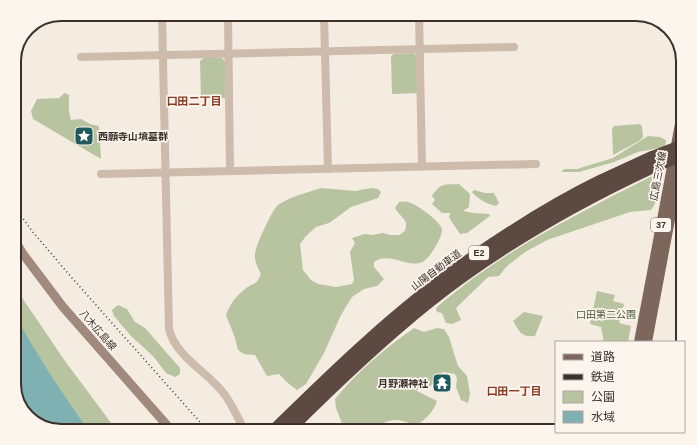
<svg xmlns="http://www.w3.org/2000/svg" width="697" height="445" font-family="Arial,'Noto Sans JP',sans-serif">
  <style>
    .green { fill: #b8c4a0 }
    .water { fill: #7fb0b2 }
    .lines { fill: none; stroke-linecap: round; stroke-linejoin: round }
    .tertiary { stroke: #cdbbac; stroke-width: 8 }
    .secondary { stroke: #a18a7d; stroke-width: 9 }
    .primary { stroke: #7d675c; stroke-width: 10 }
    .motorway { stroke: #5c4a42; stroke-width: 12 }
    .rail { stroke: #3b302b; stroke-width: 1.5; stroke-dasharray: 1 3; stroke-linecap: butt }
    .motorway-bridge { stroke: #5c4a42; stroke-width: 12 }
    .labels { text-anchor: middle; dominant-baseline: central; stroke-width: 3.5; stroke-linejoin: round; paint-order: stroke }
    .shield { fill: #fbf5ee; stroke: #756b66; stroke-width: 1 }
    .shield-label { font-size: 9px; font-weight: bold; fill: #3b302b }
    .poi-label { font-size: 10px; font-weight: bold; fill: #3b302b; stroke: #fbf5ee; text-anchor: start }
    .street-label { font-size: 10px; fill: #3b302b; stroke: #fbf5ee }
    .park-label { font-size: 10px; fill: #4a5a2e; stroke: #fbf5ee }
    .neighbourhood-label { font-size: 11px; font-weight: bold; fill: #8c3b22; stroke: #fbf5ee }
    .rim { fill: none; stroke: #3b302b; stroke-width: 2 }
  </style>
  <rect width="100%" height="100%" fill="#f4ebe1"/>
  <g class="green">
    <polygon points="414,53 416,55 418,93 392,94 391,56 394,54"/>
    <polygon points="204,58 222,58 225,61 225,98 201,99 200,61"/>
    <polygon points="65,93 69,95 69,112 71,120 81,119 90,124 99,126 101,159 33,119 31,111 37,99 59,98"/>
    <polygon points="640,124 642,126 643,137 639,141 613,155 612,129 614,126"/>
    <polygon points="648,136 660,137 666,140 665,147 638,152 614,162 579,172 561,172 564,169 577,169 613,158"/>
    <path d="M656 176C658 188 659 200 651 210L630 212 547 240 525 252 507 266 499 276 488 277 456 308 461 320 452 324 446 323 442 313 437 312 436 308C499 253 575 215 650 177Z"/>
    <path d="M459 184 470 194 469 207 463 211 474 213 489 214 490 216 467 233 460 234 450 219 449 217 450 213H442L432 204 435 200 432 196C441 182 444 185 459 184Z"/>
    <path d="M321 188 355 191 371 188 378 189 381 192 378 198 351 207 329 223 316 227 306 236 300 244 303 270 311 280 318 284 336 287 352 284 354 280 350 252 355 243 352 238 365 234 372 235 383 233 390 235H399L405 231C409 218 400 218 395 208L399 202C402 202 405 201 408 202 415 203 442 222 442 230 442 237 433 252 428 257 414 275 392 249 374 262V267L384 279 377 286 364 289 352 297 341 315 324 353 306 384 297 390 288 383 279 374 267 376 255 355 244 354 238 350 235 338 226 315C230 304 236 296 245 289 254 282 256 286 261 274 258 268 254 261 255 254 255 247 273 208 278 205 291 196 307 193 321 188Z"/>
    <path d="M474 190 485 193H494L499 203 496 206C489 205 476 198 472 192Z"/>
    <polygon points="14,286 65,361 117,431 89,431 68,402 33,348 14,313"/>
    <polygon points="597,291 615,295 613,301 624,304 619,323 631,326 628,342 604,342 601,327 590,324"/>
    <polygon points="118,305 127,309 135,322 145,328 180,368 180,374 175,377 166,373 153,356 131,336 114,316 112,310"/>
    <path d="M524 312 543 316 535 336C520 337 520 332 513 321Z"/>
    <path d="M414 328 424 332 437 328 444 329 449 337 458 366 467 376 470 394 468 403 461 400 456 387 457 379 455 374 443 372 438 377 429 388H418L417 391 437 401C433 413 426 418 416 426 400 419 392 417 377 427L378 431H345L336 408 335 399C357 372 385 348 414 328Z"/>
  </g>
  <path class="water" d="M14 313C36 354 62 393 89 431H61L35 423 14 387Z"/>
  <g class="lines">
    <g class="tertiary">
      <path d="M162 14 169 329C176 358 209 372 225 395 233 406 238 419 245 431"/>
      <polyline points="228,14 230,171"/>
      <polyline points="324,14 328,169"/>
      <polyline points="419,14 422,166"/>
      <polyline points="81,57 514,47"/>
      <polyline points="101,174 536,164"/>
    </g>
    <polyline class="secondary" points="14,239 23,254 63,307 172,431"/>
    <g class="primary">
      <polyline points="639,342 683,108"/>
      <polyline points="647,342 683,150"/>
    </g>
    <g class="motorway">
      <path d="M273 431C334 371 396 311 466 262 509 232 553 204 600 181 617 173 635 165 652 157"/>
      <path d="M288 431C333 386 379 342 429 302 497 248 572 205 651 168"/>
    </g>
    <polyline class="rail" points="14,206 32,231 72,278 208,431"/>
    <g class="motorway-bridge">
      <polyline points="652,157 683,145"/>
      <polyline points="651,168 683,155"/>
    </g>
  </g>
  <defs>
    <symbol id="sight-square" viewBox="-11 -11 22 22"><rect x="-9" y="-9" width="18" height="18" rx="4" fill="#1f5a5e" stroke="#fbf5ee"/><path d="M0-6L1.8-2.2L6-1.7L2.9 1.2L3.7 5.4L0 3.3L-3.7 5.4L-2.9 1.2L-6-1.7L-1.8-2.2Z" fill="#fff"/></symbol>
    <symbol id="temple-square" viewBox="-11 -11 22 22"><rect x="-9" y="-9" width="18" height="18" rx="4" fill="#1f5a5e" stroke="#fbf5ee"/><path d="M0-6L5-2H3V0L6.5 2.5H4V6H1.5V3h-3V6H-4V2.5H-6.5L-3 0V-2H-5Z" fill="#fff"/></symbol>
  </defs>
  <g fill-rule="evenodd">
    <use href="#sight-square" x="73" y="125" width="22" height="22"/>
    <use href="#temple-square" x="431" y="372" width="22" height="22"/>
  </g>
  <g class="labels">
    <g class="shield">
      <rect x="651" y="218" width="20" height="14" rx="3"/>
      <rect x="469" y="246" width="20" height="14" rx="3"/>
    </g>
    <g class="shield-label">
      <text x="661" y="225">37</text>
      <text x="479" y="253">E2</text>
    </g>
    <g class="poi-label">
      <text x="98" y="136">西願寺山墳墓群</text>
      <text x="428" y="383" text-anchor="end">月野瀬神社</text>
    </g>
    <g class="street-label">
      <text transform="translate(658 176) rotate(-79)">広島三次線</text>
      <text transform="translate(436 270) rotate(-37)">山陽自動車道</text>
      <text transform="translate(98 330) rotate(49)">八木広島線</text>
    </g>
    <g class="park-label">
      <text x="606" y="314">口田第二公園</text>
    </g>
    <g class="neighbourhood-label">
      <text x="194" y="101">口田二丁目</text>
      <text x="514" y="391">口田一丁目</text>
    </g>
  </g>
  <path d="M0 0H697V445H0ZM61 21H636A40 40 0 0 1 676 61V384A40 40 0 0 1 636 424H61A40 40 0 0 1 21 384V61A40 40 0 0 1 61 21Z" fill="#fbf5ee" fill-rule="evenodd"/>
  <path class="rim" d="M61 21H636A40 40 0 0 1 676 61V384A40 40 0 0 1 636 424H61A40 40 0 0 1 21 384V61A40 40 0 0 1 61 21Z"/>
  <rect x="555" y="341" width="130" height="92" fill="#fbf5ee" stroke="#aea6a0"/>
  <rect x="563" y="354" width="20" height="6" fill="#7d675c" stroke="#aea6a0"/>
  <text x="591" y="361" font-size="12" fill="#3b302b">道路</text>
  <rect x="563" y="374" width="20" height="6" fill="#3b302b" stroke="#aea6a0"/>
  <text x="591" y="381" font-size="12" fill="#3b302b">鉄道</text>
  <rect x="563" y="391" width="20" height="12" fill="#b8c4a0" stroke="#aea6a0"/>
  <text x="591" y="401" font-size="12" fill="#3b302b">公園</text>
  <rect x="563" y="411" width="20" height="12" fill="#7fb0b2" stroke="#aea6a0"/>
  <text x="591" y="421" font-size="12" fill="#3b302b">水域</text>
</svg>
